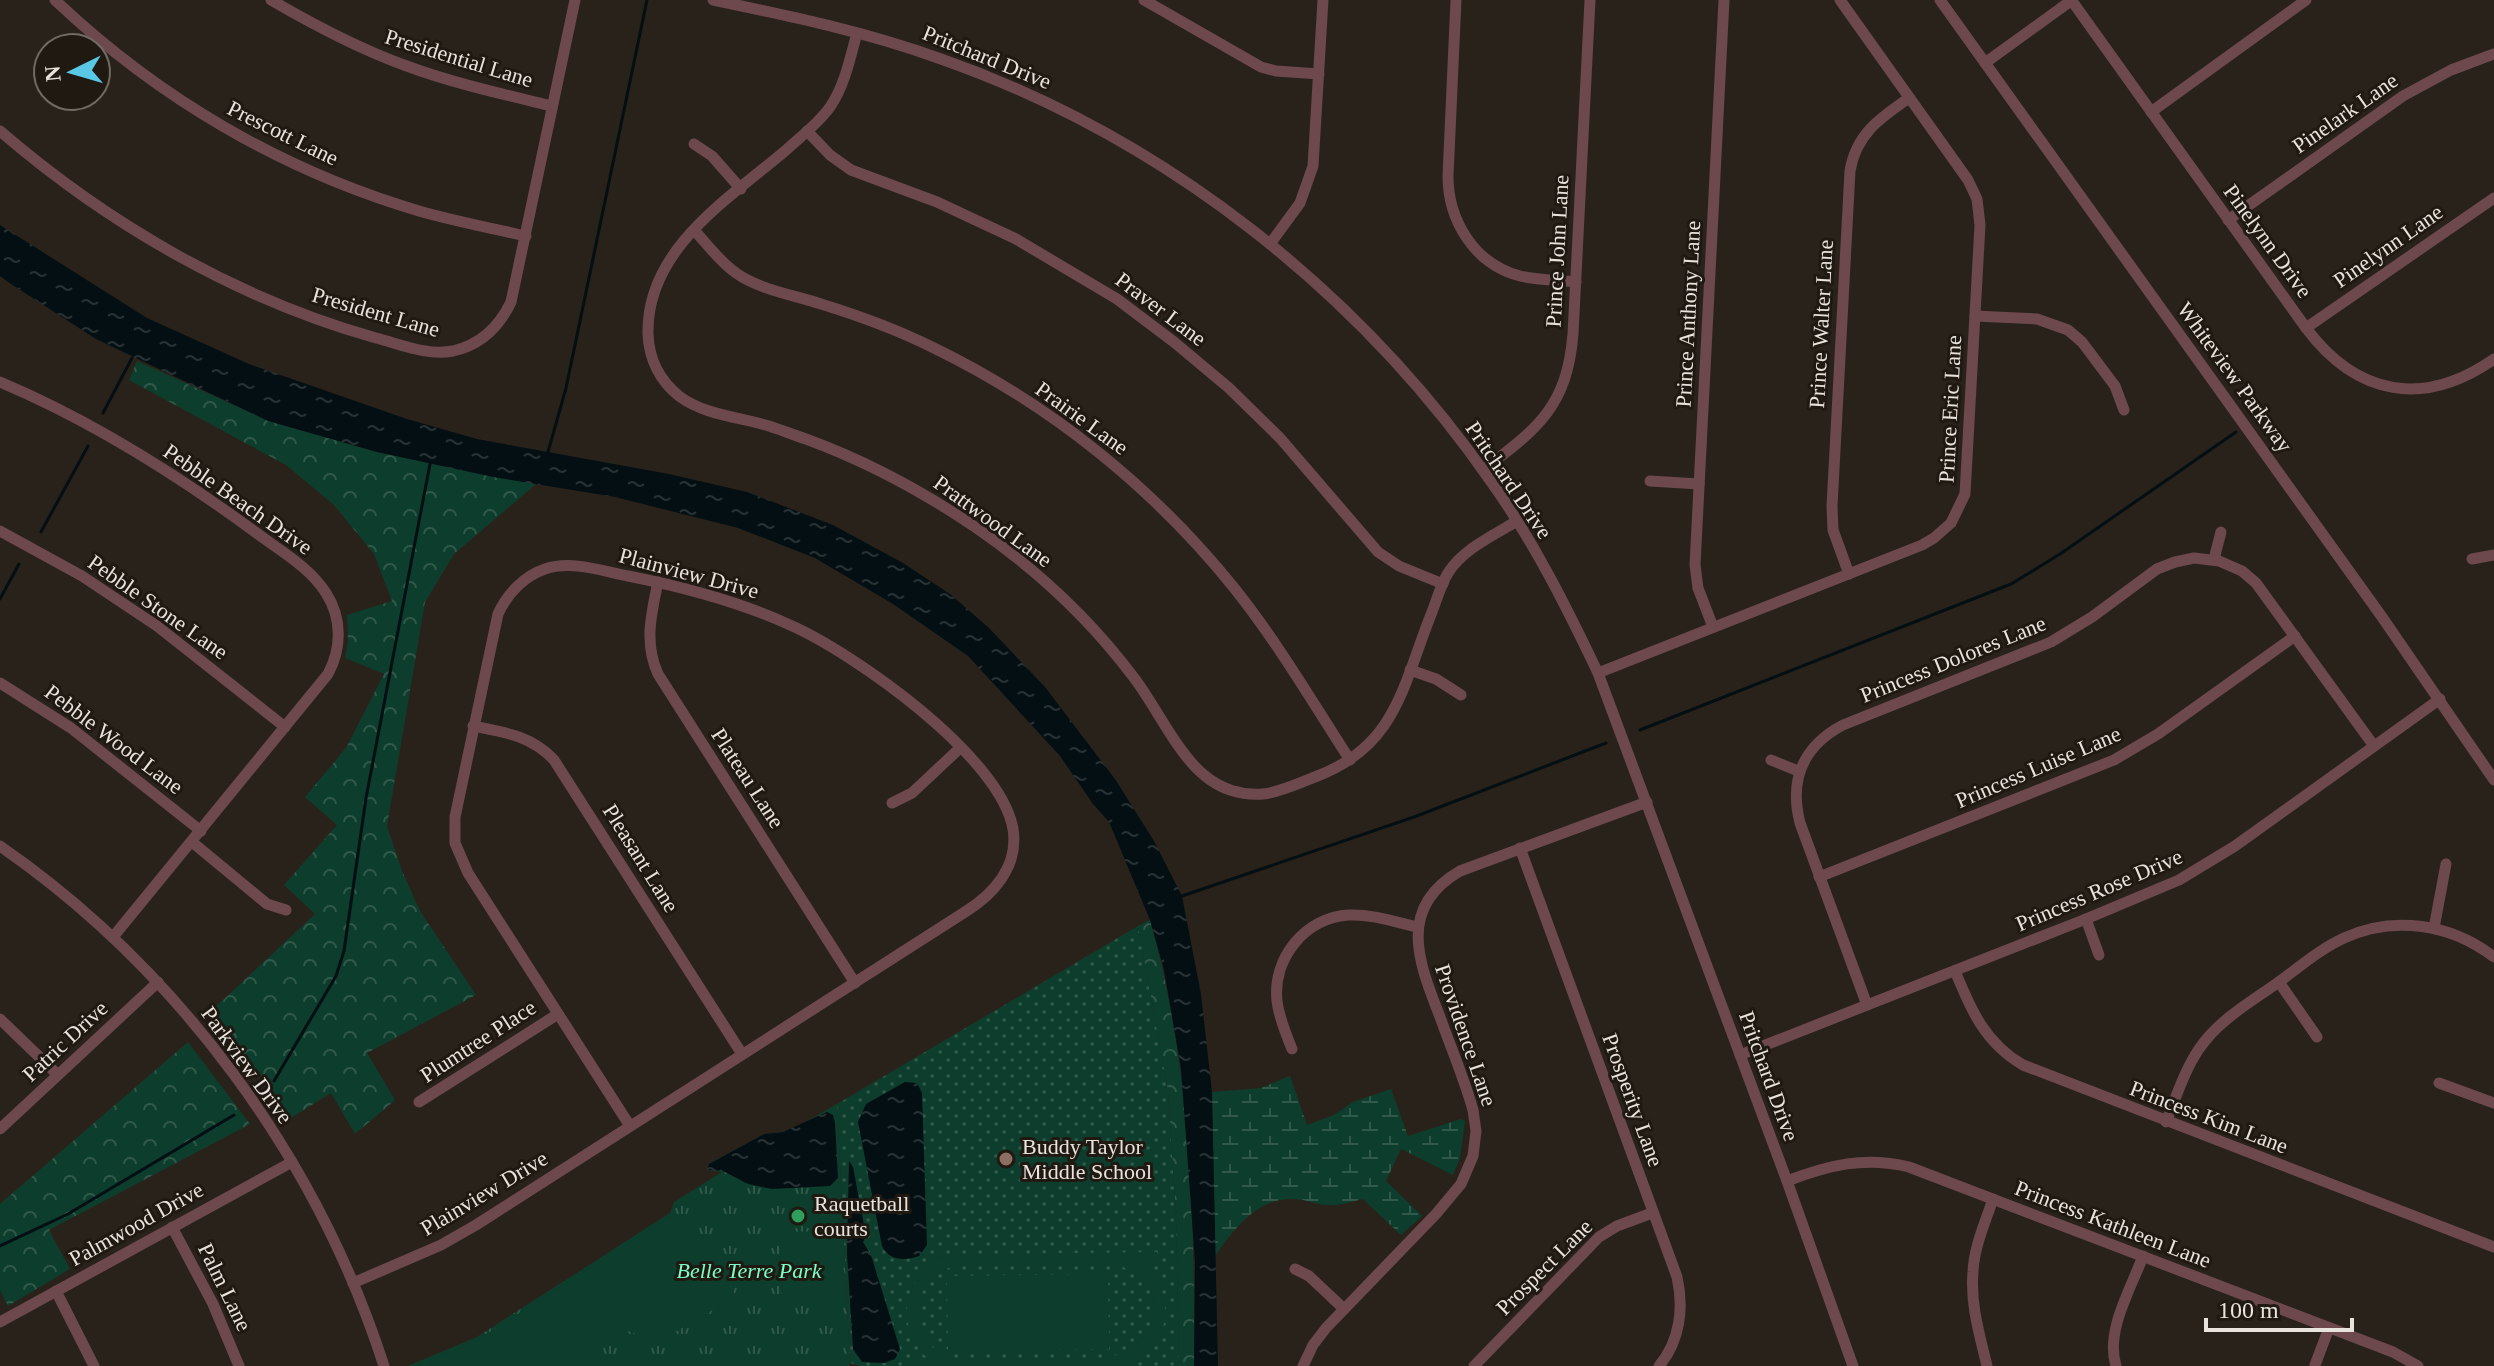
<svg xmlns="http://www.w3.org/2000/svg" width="2494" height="1366" font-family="Georgia,serif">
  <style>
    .grass { fill: url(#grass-dots) }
    .forest { fill: url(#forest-crowns) }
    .wetland { fill: url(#wetland-marsh) }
    .park { fill: url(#park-tufts) }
    .garden { fill: #0d3d2c; fill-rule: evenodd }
    .water { fill: url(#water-ripples) }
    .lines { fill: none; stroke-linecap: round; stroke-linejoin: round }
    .stream { stroke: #030f13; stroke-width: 3 }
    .minor { stroke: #6d484c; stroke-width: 11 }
    .education-dot { fill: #8d6e63; stroke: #1f1911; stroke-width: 3 }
    .leisure-dot { fill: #2e9e5b; stroke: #1f1911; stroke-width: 3 }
    .labels { text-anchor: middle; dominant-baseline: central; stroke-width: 6; stroke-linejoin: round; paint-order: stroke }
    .street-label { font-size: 22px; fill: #e8e3dd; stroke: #1f1911 }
    .poi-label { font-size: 22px; fill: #e8e3dd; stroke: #1f1911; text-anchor: start }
    .park-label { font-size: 22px; font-style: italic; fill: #79ffc9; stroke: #1f1911 }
  </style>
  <defs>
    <pattern id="grass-dots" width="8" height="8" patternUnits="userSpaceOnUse" patternTransform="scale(2)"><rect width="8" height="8" fill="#0d3d2c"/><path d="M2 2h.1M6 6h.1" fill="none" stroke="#30594a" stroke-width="1.8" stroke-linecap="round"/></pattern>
    <pattern id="forest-crowns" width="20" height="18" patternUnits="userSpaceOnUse" patternTransform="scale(2)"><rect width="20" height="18" fill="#0d3d2c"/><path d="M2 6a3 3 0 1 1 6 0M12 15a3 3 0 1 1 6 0" fill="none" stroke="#30594a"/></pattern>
    <pattern id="wetland-marsh" width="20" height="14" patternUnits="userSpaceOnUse" patternTransform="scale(2)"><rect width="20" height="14" fill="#0d3d2c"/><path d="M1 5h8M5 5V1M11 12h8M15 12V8" fill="none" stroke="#30594a"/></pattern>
    <pattern id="park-tufts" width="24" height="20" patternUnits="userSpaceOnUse" patternTransform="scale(2)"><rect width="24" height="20" fill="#0d3d2c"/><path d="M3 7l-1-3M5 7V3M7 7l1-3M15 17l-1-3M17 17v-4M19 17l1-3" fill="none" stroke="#30594a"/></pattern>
    <pattern id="water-ripples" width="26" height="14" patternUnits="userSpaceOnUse" patternTransform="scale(2)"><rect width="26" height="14" fill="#030f13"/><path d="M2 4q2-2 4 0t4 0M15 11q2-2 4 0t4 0" fill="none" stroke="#283235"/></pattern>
  </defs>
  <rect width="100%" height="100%" fill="#29221a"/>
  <polygon class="grass" points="1138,926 1168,1090 1176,1215 1179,1366 860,1366 850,1363 837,1104"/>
  <g class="forest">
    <polygon points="137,361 269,421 377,452 536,484 454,554 425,602 387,826 402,871 420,911 476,995 367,1053 395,1100 355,1134 331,1093 286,1121 272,1089 208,1014 315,914 284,885 337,825 305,797 346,748 384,674 345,658 348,641 347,615 392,601 374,554 334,505 286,465 129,380"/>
    <path d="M1150 920C1191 1064 1195 1217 1194 1366H1179L1176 1215 1168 1090 1138 926Z"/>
    <polygon points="188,1042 250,1124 49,1230 70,1269 8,1306 0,1290 0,1204"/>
  </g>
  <path class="wetland" d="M1290 1076 1307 1125 1334 1115 1353 1102 1391 1089 1408 1136 1461 1119 1465 1121 1460 1158 1453 1175 1401 1149 1386 1181 1422 1216 1401 1235 1363 1199C1351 1202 1339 1206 1326 1205 1315 1204 1305 1199 1294 1199 1257 1198 1235 1228 1215 1256L1212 1092 1261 1088Z"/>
  <polygon class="park" points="837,1104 850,1366 408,1366 477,1337 670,1213 674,1202 722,1172 707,1170 709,1164 764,1134 783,1132 804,1123"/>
  <g class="garden">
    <polygon points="669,1217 692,1220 736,1296 677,1331 648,1340 629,1331 610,1335 558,1366 432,1366 429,1359 482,1337"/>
    <polygon points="834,1231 836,1300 782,1301 780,1232"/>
    <path d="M1157 1252V1263H1143C1177 1294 1172 1351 1125 1366H912L915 1361 930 1360C900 1335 899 1292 929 1266H927V1258L956 1255ZM1114 1264C1175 1281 1163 1350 1102 1358 1069 1358 1036 1359 1003 1359 987 1360 969 1363 954 1359 901 1344 909 1270 962 1265Z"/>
    <polygon points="1108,1274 1109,1349 948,1351 947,1276"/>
  </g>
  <g class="water">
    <polygon points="0,225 147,318 249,364 407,419 477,439 669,474 747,492 833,525 903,563 950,594 989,628 1045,687 1115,779 1154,841 1182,896 1201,994 1212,1092 1218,1366 1194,1366 1195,1262 1181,1069 1164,970 1150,920 1109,822 1093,804 1060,756 968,656 893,604 815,558 738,528 615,497 493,477 377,452 268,421 96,339 8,282 0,276"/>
    <path d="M905 1082 917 1083 922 1093 927 1245 919 1256C905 1261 889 1261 882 1246L858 1122 866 1104Z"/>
    <polygon points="827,1112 833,1115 835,1123 838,1178 830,1186 772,1189 748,1184 723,1171 707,1170 709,1164 764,1134 783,1132"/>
    <polygon points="849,1161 853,1167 866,1236 863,1242 871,1255 900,1349 895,1359 884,1363 862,1362 853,1349 847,1253"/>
  </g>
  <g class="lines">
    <g class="stream">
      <polyline points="103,413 132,358"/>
      <polyline points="548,452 566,388 647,0"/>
      <polyline points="41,532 88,446"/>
      <polyline points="0,599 19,564"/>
      <polyline points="1640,730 2011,584 2060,554 2236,432"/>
      <polyline points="1182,896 1414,817 1606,743"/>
      <polyline points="274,1081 336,976 344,951 366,798 430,464"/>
      <polyline points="0,1246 68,1214 234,1115"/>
    </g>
    <g class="minor">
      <path d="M55 0C158 98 283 171 419 211 454 221 490 228 526 236"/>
      <path d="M271 0C314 25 357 48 404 65 452 83 502 94 552 106"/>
      <path d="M713 0C790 16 867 32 941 59 1163 137 1358 290 1492 483 1534 542 1567 608 1598 673L1787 1181 1853 1366"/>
      <polyline points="1144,0 1261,67 1276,71 1319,74"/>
      <path d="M1456 0 1448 176C1448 220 1474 264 1520 276 1538 280 1558 280 1576 282"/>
      <polyline points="1940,0 2382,617 2494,780"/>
      <path d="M2072 1 2306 328C2357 396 2424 408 2494 359"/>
      <path d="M857 33C850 58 845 85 830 107 818 124 800 137 785 151 727 200 646 250 648 334 649 359 660 381 679 396 704 415 739 417 769 426 781 430 794 435 806 439 866 461 922 491 975 527 1035 568 1091 620 1135 679 1156 707 1178 754 1204 775 1220 789 1242 796 1263 794 1281 792 1299 783 1315 777 1395 747 1402 689 1430 617 1436 603 1440 586 1448 573 1463 549 1494 535 1517 521"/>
      <polyline points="1985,63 2072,0"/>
      <polyline points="2151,112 2306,0"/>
      <path d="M0 131C108 224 237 299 376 338 400 344 427 356 453 351 480 345 499 327 511 302L575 0"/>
      <polyline points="807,131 830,155 851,170 937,202 1016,239 1117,299 1174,342 1229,388 1280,438 1378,552 1399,566 1443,584"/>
      <polyline points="694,144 712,156 741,189"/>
      <polyline points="2228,220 2403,96 2451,70 2494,54"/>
      <path d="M694 230C707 244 720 262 736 273 760 290 794 295 821 304 860 316 898 330 934 348 1051 405 1154 488 1235 589 1278 643 1313 703 1350 760"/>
      <polyline points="1270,244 1300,203 1313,166 1323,0"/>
      <polyline points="1975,316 2037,319 2068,330 2082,342 2115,386 2124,410"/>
      <polyline points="2306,328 2494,198"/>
      <path d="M0 382C93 421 181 477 262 537 284 553 311 569 326 593 342 618 342 648 328 674L113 937"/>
      <path d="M1483 470C1538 428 1567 407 1573 334L1590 0"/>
      <polyline points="1650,481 1699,484"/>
      <polyline points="0,531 82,576 157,626 285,727"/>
      <polyline points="2214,559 2221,532"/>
      <polyline points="2472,559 2494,555"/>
      <path d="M1849 574 1833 530 1832 506 1850 171C1856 134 1880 118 1909 98"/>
      <path d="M658 582C651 615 644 643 658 674L855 983"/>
      <polyline points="1713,627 1698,588 1695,565 1724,0"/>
      <polyline points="1410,670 1436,679 1461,695"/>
      <polyline points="1598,673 1922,545 1934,538 1951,523 1965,494 1980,225 1977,199 1968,180 1840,0"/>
      <polyline points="0,683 71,728 201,831"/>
      <path d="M473 726C504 732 532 736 554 760L742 1054"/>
      <polyline points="1771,760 1798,771"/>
      <polyline points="892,803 912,793 960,748"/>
      <polyline points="192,842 267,904 286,910"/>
      <path d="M0 846C179 970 317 1158 384 1366"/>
      <path d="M1520 848 1677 1277C1684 1308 1680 1341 1659 1366"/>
      <polyline points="1819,877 2114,760 2158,734 2295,636"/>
      <polyline points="2086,919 2099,955"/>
      <polyline points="2434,928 2446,864"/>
      <path d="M1955 971C1971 1010 1985 1043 2023 1065L2494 1247"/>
      <polyline points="2279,982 2317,1037"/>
      <path d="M1867 1005 1800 823C1789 780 1803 746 1843 725L2051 642 2092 617 2157 569 2175 562 2194 558 2219 561 2242 571 2256 583 2374 746"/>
      <polyline points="0,1019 58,1075"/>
      <path d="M1292 1049C1286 1034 1279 1018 1277 1001 1272 958 1306 917 1349 915 1372 914 1395 922 1417 927"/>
      <polyline points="1740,1055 2086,919 2179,880 2235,846 2440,699"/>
      <polyline points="2439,1083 2494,1103"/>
      <polyline points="419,1102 558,1014"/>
      <path d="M2166 1122C2176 1098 2184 1071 2199 1049 2217 1022 2246 1005 2273 986 2296 970 2318 950 2344 938 2394 915 2451 924 2494 957"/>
      <polyline points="0,1129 158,982"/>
      <path d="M1787 1181C1829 1165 1865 1156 1909 1167L2393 1352 2418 1366"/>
      <polyline points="172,1227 213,1304 239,1366"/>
      <polyline points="1295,1269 1309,1276 1344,1309"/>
      <path d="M353 1283 441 1245 476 1225 965 912C994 894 1019 866 1013 829 1001 757 854 653 790 625 738 601 684 587 628 576 602 571 572 560 545 569 524 576 507 594 498 614L455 817V843L468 873 630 1126"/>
      <polyline points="56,1291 94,1366"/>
      <polyline points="0,1322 292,1162"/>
      <polyline points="2315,1365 2329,1328"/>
      <path d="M1303 1366 1313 1345 1326 1328 1436 1214 1461 1184 1473 1156 1476 1131 1473 1110C1464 1078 1451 1048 1440 1017 1419 963 1396 908 1460 871L1647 802"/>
      <polyline points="1474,1366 1599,1237 1617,1226 1652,1213"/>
      <path d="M1987 1366C1980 1336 1970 1304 1973 1272 1974 1247 1985 1223 1993 1199"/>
      <path d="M2116 1366C2105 1331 2131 1289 2143 1256"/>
    </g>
  </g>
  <circle class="education-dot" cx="1006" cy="1159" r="8"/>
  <circle class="leisure-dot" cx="798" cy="1216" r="8"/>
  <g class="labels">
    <g class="street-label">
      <text transform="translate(987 57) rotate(22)">Pritchard Drive</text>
      <text transform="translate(459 58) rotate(17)">Presidential Lane</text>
      <text transform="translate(2345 113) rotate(-35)">Pinelark Lane</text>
      <text transform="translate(283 133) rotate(26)">Prescott Lane</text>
      <text transform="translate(2268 241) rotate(54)">Pinelynn Drive</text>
      <text transform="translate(2388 246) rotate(-35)">Pinelynn Lane</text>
      <text transform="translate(1557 251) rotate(-87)">Prince John Lane</text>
      <text transform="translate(1161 309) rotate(37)">Praver Lane</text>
      <text transform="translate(376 312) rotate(16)">President Lane</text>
      <text transform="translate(1688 314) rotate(-87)">Prince Anthony Lane</text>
      <text transform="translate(1821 324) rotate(-87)">Prince Walter Lane</text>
      <text transform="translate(2235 377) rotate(54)">Whiteview Parkway</text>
      <text transform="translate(1950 409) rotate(-87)">Prince Eric Lane</text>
      <text transform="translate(1082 418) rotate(36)">Prairie Lane</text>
      <text transform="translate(1509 480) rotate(56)">Pritchard Drive</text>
      <text transform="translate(238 499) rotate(35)">Pebble Beach Drive</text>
      <text transform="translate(993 521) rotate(36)">Prattwood Lane</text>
      <text transform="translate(689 573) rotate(15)">Plainview Drive</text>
      <text transform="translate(158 607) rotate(35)">Pebble Stone Lane</text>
      <text transform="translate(1953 659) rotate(-22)">Princess Dolores Lane</text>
      <text transform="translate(114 739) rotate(37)">Pebble Wood Lane</text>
      <text transform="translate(2038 767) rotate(-23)">Princess Luise Lane</text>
      <text transform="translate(748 778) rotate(57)">Plateau Lane</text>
      <text transform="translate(641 858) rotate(58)">Pleasant Lane</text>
      <text transform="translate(2099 890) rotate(-23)">Princess Rose Drive</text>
      <text transform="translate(1466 1035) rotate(71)">Providence Lane</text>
      <text transform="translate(65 1041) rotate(-43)">Patric Drive</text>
      <text transform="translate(478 1041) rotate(-33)">Plumtree Place</text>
      <text transform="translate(247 1065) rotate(54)">Parkview Drive</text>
      <text transform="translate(1769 1076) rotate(70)">Pritchard Drive</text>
      <text transform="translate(1633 1100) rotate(70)">Prosperity Lane</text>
      <text transform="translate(2209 1117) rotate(21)">Princess Kim Lane</text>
      <text transform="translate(484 1193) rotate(-31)">Plainview Drive</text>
      <text transform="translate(136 1224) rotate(-29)">Palmwood Drive</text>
      <text transform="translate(2113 1224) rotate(21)">Princess Kathleen Lane</text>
      <text transform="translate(1544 1267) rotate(-45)">Prospect Lane</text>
      <text transform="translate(225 1287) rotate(64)">Palm Lane</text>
    </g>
    <g class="poi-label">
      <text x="1022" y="1146">Buddy Taylor<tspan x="1022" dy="25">Middle School</tspan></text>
      <text x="814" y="1203">Raquetball<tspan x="814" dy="25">courts</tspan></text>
    </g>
    <g class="park-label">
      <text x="749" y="1270">Belle Terre Park</text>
    </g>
  </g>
  <g transform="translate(72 72) rotate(265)"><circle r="38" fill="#1f1911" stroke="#6f6a63" stroke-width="2"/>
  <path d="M0-6L14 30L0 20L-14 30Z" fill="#59c8e4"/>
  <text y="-12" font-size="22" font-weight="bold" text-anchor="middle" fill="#e8e3dd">N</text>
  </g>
  <path d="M2206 1318v12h146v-12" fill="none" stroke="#e8e3dd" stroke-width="4"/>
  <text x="2218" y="1318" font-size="24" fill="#e8e3dd" stroke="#1f1911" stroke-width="6" paint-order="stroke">100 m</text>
</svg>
